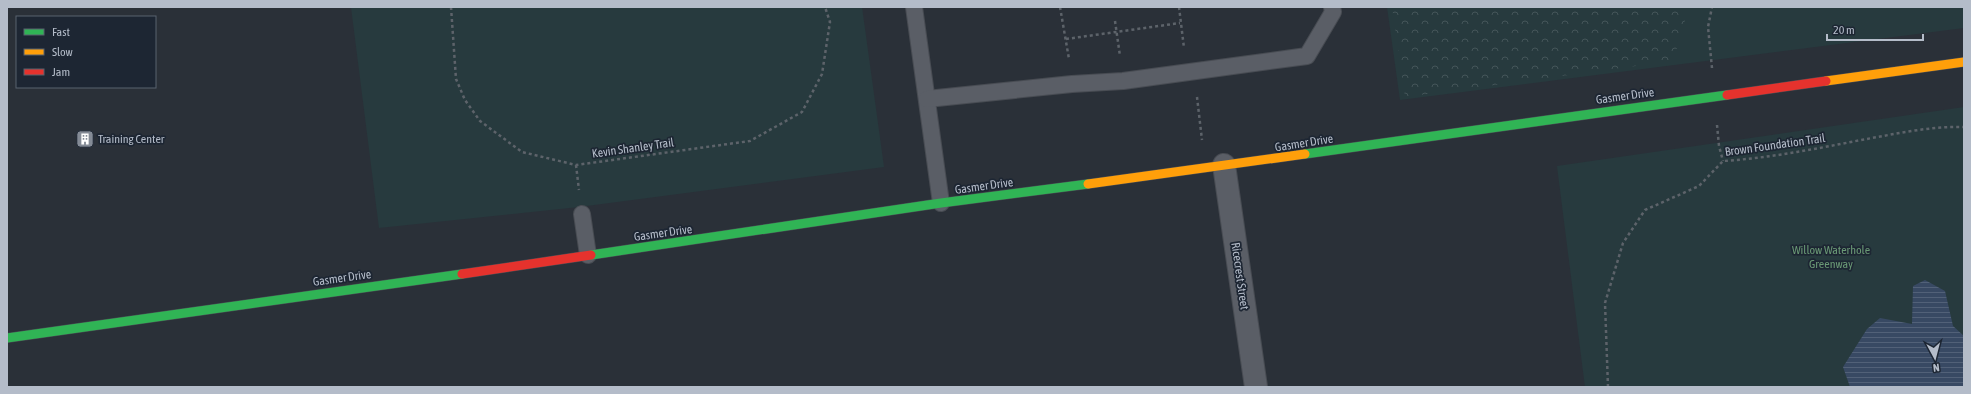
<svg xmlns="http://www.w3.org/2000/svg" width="1971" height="394" font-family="'Asap Condensed',sans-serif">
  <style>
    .green { fill: #273a3e }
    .forest { fill: url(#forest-crowns) }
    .water { fill: url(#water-rules) }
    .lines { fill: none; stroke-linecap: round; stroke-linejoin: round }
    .lane-casing { stroke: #484c53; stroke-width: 18 }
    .street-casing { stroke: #484c53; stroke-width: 24 }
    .fast-casing { stroke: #484c53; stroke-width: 10 }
    .slow-casing { stroke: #484c53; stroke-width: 10 }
    .jam-casing { stroke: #484c53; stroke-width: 10 }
    .path { stroke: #5d636a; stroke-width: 2.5; stroke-dasharray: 3 3; stroke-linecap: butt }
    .lane { stroke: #5a5e66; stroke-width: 16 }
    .street { stroke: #5a5e66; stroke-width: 22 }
    .fast { stroke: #30b455; stroke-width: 9 }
    .slow { stroke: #ff9f0a; stroke-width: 9 }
    .jam { stroke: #e5322d; stroke-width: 9 }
    .labels { text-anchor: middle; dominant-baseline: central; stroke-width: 3.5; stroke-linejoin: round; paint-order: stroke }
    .street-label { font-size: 12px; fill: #b4bcc9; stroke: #1d2633 }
    .poi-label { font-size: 12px; fill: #b4bcc9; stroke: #1d2633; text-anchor: start }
    .park-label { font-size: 12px; fill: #6b9a76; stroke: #1d2633 }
  </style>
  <defs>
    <pattern id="forest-crowns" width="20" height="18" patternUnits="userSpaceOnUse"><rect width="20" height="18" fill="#273a3e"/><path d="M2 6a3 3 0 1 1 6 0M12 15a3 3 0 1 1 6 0" fill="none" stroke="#445559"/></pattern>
    <pattern id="water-rules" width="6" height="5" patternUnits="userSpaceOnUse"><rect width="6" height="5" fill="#384963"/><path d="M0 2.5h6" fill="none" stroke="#526178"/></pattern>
  </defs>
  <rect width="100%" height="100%" fill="#2a3038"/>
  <g class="green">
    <polygon points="351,7 862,7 884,167 579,207 379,228"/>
    <polygon points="1387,7 1964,7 1964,28 1400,100"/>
    <polygon points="1964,107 1964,387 1585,387 1557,166"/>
  </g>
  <polygon class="forest" points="1392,7 1689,7 1673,61 1405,97"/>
  <polygon class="water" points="1925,280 1945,291 1953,326 1964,336 1964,387 1850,387 1843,367 1867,329 1880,318 1912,324 1913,286"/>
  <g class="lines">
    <defs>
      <g id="lane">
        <polyline points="914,7 941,203"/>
        <polyline points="927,99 1072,84 1123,81 1307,56 1333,12 1332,7"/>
        <polyline points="582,214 588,255"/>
      </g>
      <polyline id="street" points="1224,165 1256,387"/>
      <g id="fast">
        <polyline points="1305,154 1727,95"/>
        <polyline points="591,255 941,203 1088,184"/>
        <polyline points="7,338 462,274"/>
      </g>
      <g id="slow">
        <polyline points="1826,81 1964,62"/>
        <polyline points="1088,184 1305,154"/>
      </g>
      <g id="jam">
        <polyline points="1727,95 1826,81"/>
        <polyline points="462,274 591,255"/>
      </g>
    </defs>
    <use href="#lane" class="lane-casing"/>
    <use href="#street" class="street-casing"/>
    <use href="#fast" class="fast-casing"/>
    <use href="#slow" class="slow-casing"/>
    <use href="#jam" class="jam-casing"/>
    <g class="path">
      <polyline points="451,7 456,79 465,100 480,121 522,152 576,165 750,141 802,112 822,74 830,22 825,7"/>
      <polyline points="1060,7 1069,59"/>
      <polyline points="1179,7 1184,48"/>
      <polyline points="1115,21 1120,56"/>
      <polyline points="1066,39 1180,23"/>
      <polyline points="1712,68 1708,27 1712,7"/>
      <polyline points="1197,97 1202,140"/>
      <polyline points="1717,125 1719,146 1723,161"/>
      <polyline points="576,165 579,190"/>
      <path d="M1608 387 1605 303 1623 243 1645 210 1699 186 1723 161C1770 158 1815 149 1861 140 1895 134 1930 126 1964 127"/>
    </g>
    <use href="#lane" class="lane"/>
    <use href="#street" class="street"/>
    <use href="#fast" class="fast"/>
    <use href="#slow" class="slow"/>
    <use href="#jam" class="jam"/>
  </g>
  <defs>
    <symbol id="building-square" viewBox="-11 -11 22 22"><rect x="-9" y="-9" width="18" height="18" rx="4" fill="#848b96" stroke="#1d2633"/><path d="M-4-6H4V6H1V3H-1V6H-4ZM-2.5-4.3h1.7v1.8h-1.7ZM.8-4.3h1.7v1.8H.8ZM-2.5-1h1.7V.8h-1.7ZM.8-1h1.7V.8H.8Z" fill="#fff"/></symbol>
  </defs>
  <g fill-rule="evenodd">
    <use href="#building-square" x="75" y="129" width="20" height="20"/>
  </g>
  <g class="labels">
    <g class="street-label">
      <text transform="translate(1625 96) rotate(-8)">Gasmer Drive</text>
      <text transform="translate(1304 143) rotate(-9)">Gasmer Drive</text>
      <text transform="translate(1775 145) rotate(-8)">Brown Foundation Trail</text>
      <text transform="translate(633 148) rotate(-8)">Kevin Shanley Trail</text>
      <text transform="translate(984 186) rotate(-8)">Gasmer Drive</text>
      <text transform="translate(663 233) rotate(-8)">Gasmer Drive</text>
      <text transform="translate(1240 276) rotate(82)">Ricecrest Street</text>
      <text transform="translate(342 278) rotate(-8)">Gasmer Drive</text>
    </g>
    <g class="poi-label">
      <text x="98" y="139">Training Center</text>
    </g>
    <g class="park-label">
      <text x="1831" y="250">Willow Waterhole<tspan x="1831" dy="14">Greenway</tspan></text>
    </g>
  </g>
  <rect width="1971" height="394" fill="none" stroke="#b4bcc9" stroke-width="16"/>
  <rect x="16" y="16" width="140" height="72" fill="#1d2633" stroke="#59626f"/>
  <rect x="24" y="29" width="20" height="6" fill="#30b455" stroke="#59626f"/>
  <text x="52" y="36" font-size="12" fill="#b4bcc9">Fast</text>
  <rect x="24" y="49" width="20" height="6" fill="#ff9f0a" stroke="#59626f"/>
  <text x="52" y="56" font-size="12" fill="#b4bcc9">Slow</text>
  <rect x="24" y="69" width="20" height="6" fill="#e5322d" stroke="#59626f"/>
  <text x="52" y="76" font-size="12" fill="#b4bcc9">Jam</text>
  <g transform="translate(1935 358) rotate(173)" stroke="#1d2633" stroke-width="3" paint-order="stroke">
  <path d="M0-3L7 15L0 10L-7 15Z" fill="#b4bcc9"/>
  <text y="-6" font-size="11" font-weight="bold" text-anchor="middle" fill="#b4bcc9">N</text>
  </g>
  <path d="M1827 34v6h96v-6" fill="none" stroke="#b4bcc9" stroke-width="2"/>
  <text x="1833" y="34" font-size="12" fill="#b4bcc9" stroke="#1d2633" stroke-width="3" paint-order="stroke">20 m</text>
</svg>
